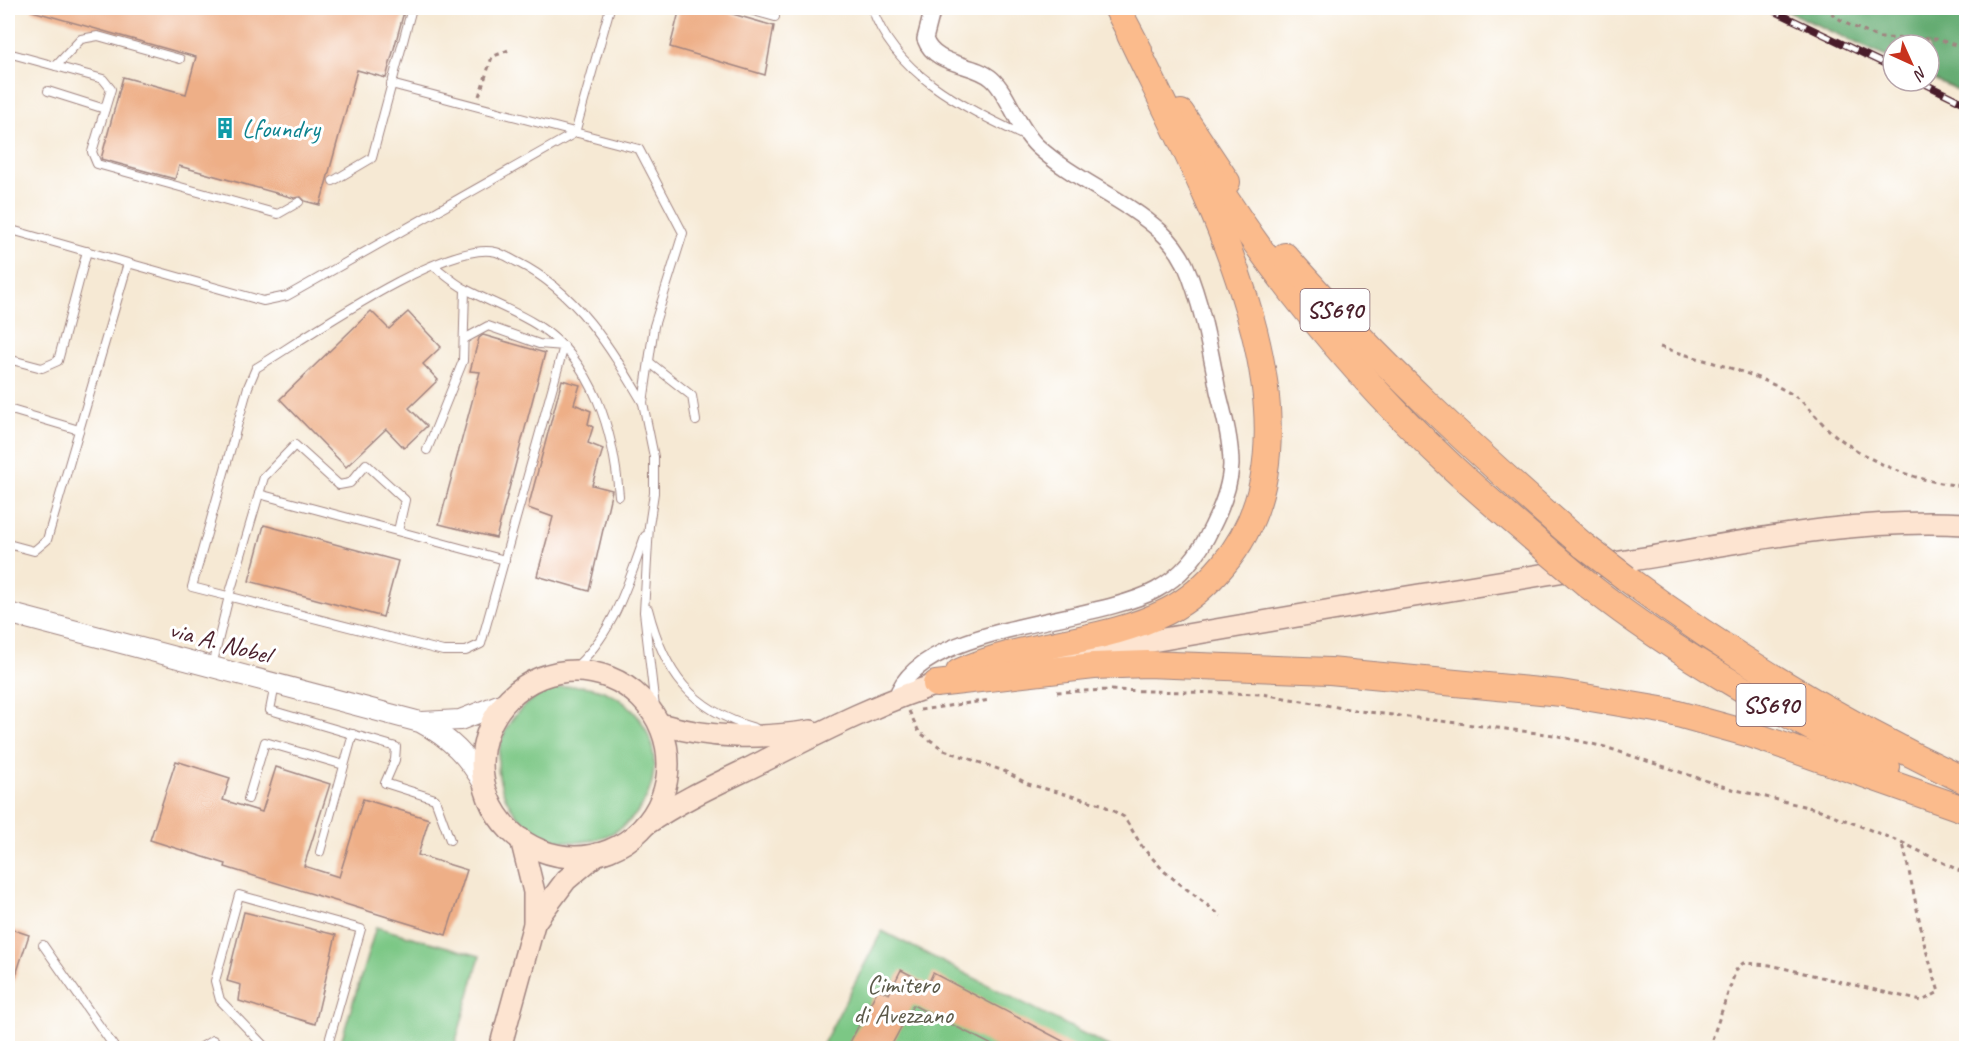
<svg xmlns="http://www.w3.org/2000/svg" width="1974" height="1056" font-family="Caveat,sans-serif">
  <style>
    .green { fill: #7cc785; stroke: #637358; stroke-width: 1.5 }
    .forest { fill: #65ac72; stroke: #58664e; stroke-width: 1.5 }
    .building { fill: #eeaf87 }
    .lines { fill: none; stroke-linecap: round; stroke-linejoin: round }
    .service-casing { stroke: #a08480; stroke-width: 10 }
    .minor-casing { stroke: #a08480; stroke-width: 18 }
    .tertiary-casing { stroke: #a08480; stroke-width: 22 }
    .secondary-casing { stroke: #a08480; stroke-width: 24 }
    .trunk-casing { stroke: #a08480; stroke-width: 28 }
    .path { stroke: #a08480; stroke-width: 3; stroke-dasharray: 4.5 4.5; stroke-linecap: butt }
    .service { stroke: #fff; stroke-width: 8 }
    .minor { stroke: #fff; stroke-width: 15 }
    .tertiary { stroke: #fff; stroke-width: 20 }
    .secondary { stroke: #fde4d1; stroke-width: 21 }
    .trunk { stroke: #fbbb8c; stroke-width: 26 }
    .rail-casing { stroke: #4a1f2b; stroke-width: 7 }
    .rail { stroke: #fff; stroke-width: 4.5; stroke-dasharray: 14; stroke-linecap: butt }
    .trunk-bridge-casing { stroke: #a08480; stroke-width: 28; stroke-linecap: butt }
    .trunk-bridge { stroke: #fbbb8c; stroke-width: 26 }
    .labels { text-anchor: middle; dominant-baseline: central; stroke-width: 6; stroke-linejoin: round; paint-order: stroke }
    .shield { fill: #fff; stroke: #80626b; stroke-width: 1.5 }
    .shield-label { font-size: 24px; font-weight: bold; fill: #4a1f2b }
    .culture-label { font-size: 26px; fill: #0d838f; stroke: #fff; text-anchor: start }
    .street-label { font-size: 26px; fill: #4a1f2b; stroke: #fff }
    .park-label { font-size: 26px; fill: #5c5a4a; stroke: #fff }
  </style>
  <rect width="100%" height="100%" fill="#fff"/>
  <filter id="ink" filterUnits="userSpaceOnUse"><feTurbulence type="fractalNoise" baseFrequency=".0167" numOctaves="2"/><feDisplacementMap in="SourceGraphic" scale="12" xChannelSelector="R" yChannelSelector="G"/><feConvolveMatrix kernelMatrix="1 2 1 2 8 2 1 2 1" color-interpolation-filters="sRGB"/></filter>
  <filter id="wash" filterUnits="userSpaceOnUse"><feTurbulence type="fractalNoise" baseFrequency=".008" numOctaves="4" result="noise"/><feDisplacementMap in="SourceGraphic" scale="24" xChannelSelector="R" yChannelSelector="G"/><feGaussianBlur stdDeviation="1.35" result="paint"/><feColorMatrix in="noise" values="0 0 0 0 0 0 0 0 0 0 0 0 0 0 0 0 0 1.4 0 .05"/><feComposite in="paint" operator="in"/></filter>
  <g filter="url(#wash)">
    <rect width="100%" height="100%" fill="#f6e9d4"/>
    <g class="green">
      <circle cx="576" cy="764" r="78"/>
      <polygon points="376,927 480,956 454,1048 339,1048"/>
      <polygon points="882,931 1112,1048 821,1048"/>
    </g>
    <polygon class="forest" points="1780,8 1966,8 1966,94 1929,77 1929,45 1893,45 1893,60"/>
    <g id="blocks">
      <g class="building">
        <polygon points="32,8 405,8 386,78 357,70 320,205 305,201 301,197 294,198 179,166 175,179 101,159 123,77 186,94 196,57 32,11"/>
        <polygon points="680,8 712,8 774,26 765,75 670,47"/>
        <polygon points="371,311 389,329 408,312 441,347 423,364 438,380 409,408 427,426 404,448 386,429 346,467 280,399"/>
        <polygon points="483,335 545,353 496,538 439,524 480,372 470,371 479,338"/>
        <polygon points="562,380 580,385 574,404 591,411 588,424 593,427 588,443 603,449 592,485 612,490 589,591 537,576 553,517 528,508"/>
        <polygon points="264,525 398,561 383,617 249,581"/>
        <polygon points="176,761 230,778 223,800 262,812 276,767 330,784 304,866 339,877 363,799 429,819 418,855 467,870 446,935 225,867 226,864 150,840"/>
        <polygon points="244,912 336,935 315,1024 239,1001 241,985 227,981"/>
        <polygon points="8,928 29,935 10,993 8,992"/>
        <polygon points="901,970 928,984 933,973 1076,1048 998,1048 913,1005 890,1048 847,1048 878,989 889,994"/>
      </g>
    </g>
  </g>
  <g filter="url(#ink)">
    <use href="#blocks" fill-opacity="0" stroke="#a08480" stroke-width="1.5"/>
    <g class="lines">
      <defs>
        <g id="service">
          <polyline points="743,8 775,17"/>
          <path d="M872 8C895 75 964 107 1024 136"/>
          <polyline points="8,53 103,79 111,89 92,152 97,164 278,214 299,202"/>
          <polyline points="56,66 81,39 98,36 180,59"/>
          <polyline points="391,84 639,149 683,233 654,326 643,403 654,457 654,493 649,526 644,612 656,716"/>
          <polyline points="48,91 105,109"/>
          <polyline points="333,181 372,158 412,8"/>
          <polyline points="8,229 128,263"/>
          <path d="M434 266C444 274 455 284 467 290 490 302 515 311 537 325 594 361 614 433 619 496"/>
          <path d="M464 339 488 326 539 344 564 346 481 644 466 651H443L192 587 248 387 256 368C302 340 446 239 496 252 503 254 511 259 517 262 577 292 610 347 643 403"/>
          <polyline points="8,359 42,368 58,361 87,251"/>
          <polyline points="649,362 692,396 696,421"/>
          <polyline points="8,409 79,430"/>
          <polyline points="427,450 463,361 465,289"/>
          <polyline points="259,494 505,560"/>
          <polyline points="8,544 34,551 47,540 128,263 263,301 287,296 575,133 610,8"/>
          <path d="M648 609C664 672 691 710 755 728"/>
          <polyline points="212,666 229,596 264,477 295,445 339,485 350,483 366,464 405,500 398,531"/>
          <path d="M571 671C613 636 627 586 645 536"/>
          <polyline points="275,685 270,710 396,747 395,760 385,783 435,799 450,840"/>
          <polyline points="248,799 265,742 344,765"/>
          <polyline points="320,852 353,734"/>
          <polyline points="43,945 115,1048"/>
          <polyline points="200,1048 213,1040 222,1048"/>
          <polyline points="266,1048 220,1000 215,981 239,895 361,929 327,1048"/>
        </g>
        <path id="minor" d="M896 698C918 624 1094 624 1156 590 1182 576 1200 553 1212 527 1222 507 1230 487 1231 465 1231 440 1224 415 1218 391 1210 349 1202 303 1185 264 1179 252 1171 241 1161 232 1124 198 1074 180 1037 146 1017 127 1008 93 992 79 973 62 935 67 925 39L933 8"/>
        <g id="tertiary">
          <path d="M8 613 420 722C450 738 468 756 485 786"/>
          <polyline points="422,722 460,720 506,702"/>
        </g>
        <g id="secondary">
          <path d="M1024 663C1223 628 1421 594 1620 562 1734 544 1850 517 1966 524"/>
          <circle cx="575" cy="764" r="93"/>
          <path d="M660 724C711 739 759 739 811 731"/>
          <path d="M645 825C681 800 719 783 758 764 821 732 882 700 950 680"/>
          <polyline points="534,923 566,880 597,854"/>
          <polyline points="500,1048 534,924 534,892 521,839"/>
        </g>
        <g id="trunk">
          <polyline points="1117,8 1139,50"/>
          <polyline points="1181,113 1227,182"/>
          <path d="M1209 173C1276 280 1359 380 1451 466 1483 496 1517 524 1550 553"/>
          <path d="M1285 256C1377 361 1479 455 1584 546"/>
          <path d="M1626 578C1732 657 1847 725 1966 781"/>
          <path d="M1588 585C1679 657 1783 714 1887 767"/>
          <path d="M959 672C1026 641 1104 644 1168 611 1189 600 1208 583 1223 565 1342 426 1194 171 1130 35"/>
          <polyline points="936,684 1094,666 1147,664 1330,671 1561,693 1667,711 1750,734 1966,810"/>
        </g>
      </defs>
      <use href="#service" class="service-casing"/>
      <use href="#minor" class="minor-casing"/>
      <use href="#tertiary" class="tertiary-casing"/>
      <use href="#secondary" class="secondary-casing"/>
      <use href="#trunk" class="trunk-casing"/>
      <g class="path">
        <polyline points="1824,8 1845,23 1879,38 1936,39 1966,48"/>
        <polyline points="479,96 492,57 511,49"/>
        <path d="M1660 347C1704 361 1753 371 1793 395 1807 403 1817 419 1829 430 1866 462 1917 483 1966 486"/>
        <polyline points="1057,692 1110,690 1262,694 1360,711 1554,735 1605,747 1728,788 1820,810 1903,843 1966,874"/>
        <polyline points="920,710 991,700"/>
        <polyline points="909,711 919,732 944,750 1004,771 1028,784 1101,804 1124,817 1143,848 1165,872 1221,916"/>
        <polyline points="1709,1048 1736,970 1743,963 1770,965 1922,1001 1939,992 1925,947 1903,843"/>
      </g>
      <use href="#service" class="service"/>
      <use href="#minor" class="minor"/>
      <use href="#tertiary" class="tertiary"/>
      <use href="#secondary" class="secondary"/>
      <use href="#trunk" class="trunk"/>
      <defs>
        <g id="rail">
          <polyline points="1768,8 1893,68"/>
          <polyline points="1919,81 1966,104"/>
        </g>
      </defs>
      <use href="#rail" class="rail-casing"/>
      <use href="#rail" class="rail"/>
      <defs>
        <g id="trunk-bridge">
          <polyline points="1584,546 1626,578"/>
          <polyline points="1550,553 1588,585"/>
        </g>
      </defs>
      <use href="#trunk-bridge" class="trunk-bridge-casing"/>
      <use href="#trunk-bridge" class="trunk-bridge"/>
    </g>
  </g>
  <defs>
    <symbol id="building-bare" viewBox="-9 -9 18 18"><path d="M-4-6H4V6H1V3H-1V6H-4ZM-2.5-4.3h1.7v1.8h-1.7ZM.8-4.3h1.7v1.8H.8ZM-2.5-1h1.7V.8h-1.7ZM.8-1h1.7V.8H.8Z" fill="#0f9aa8" stroke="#fff" stroke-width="2.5" paint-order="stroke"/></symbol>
  </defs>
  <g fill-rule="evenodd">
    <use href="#building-bare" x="210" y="113" width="30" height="30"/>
  </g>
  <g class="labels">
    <g class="shield">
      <rect x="1300.5" y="289" width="69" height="42" rx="4.5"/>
      <rect x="1736.5" y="684" width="69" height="42" rx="4.5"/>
    </g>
    <g class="shield-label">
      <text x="1335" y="310">SS690</text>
      <text x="1771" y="705">SS690</text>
    </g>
    <g class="culture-label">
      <text x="242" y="128">Lfoundry</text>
    </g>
    <g class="street-label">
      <text transform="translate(220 642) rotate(15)">via A. Nobel</text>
    </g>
    <g class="park-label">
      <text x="903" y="984">Cimitero<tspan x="903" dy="30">di Avezzano</tspan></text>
    </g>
  </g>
  <rect width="1974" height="1056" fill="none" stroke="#fff" stroke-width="30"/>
  <g transform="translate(1911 63) rotate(135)"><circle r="28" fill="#ffffff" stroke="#b7a5aa" stroke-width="1.5"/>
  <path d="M0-4.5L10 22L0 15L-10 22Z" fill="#c8321e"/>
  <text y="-9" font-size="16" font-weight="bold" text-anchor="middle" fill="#4a1f2b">N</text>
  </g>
</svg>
